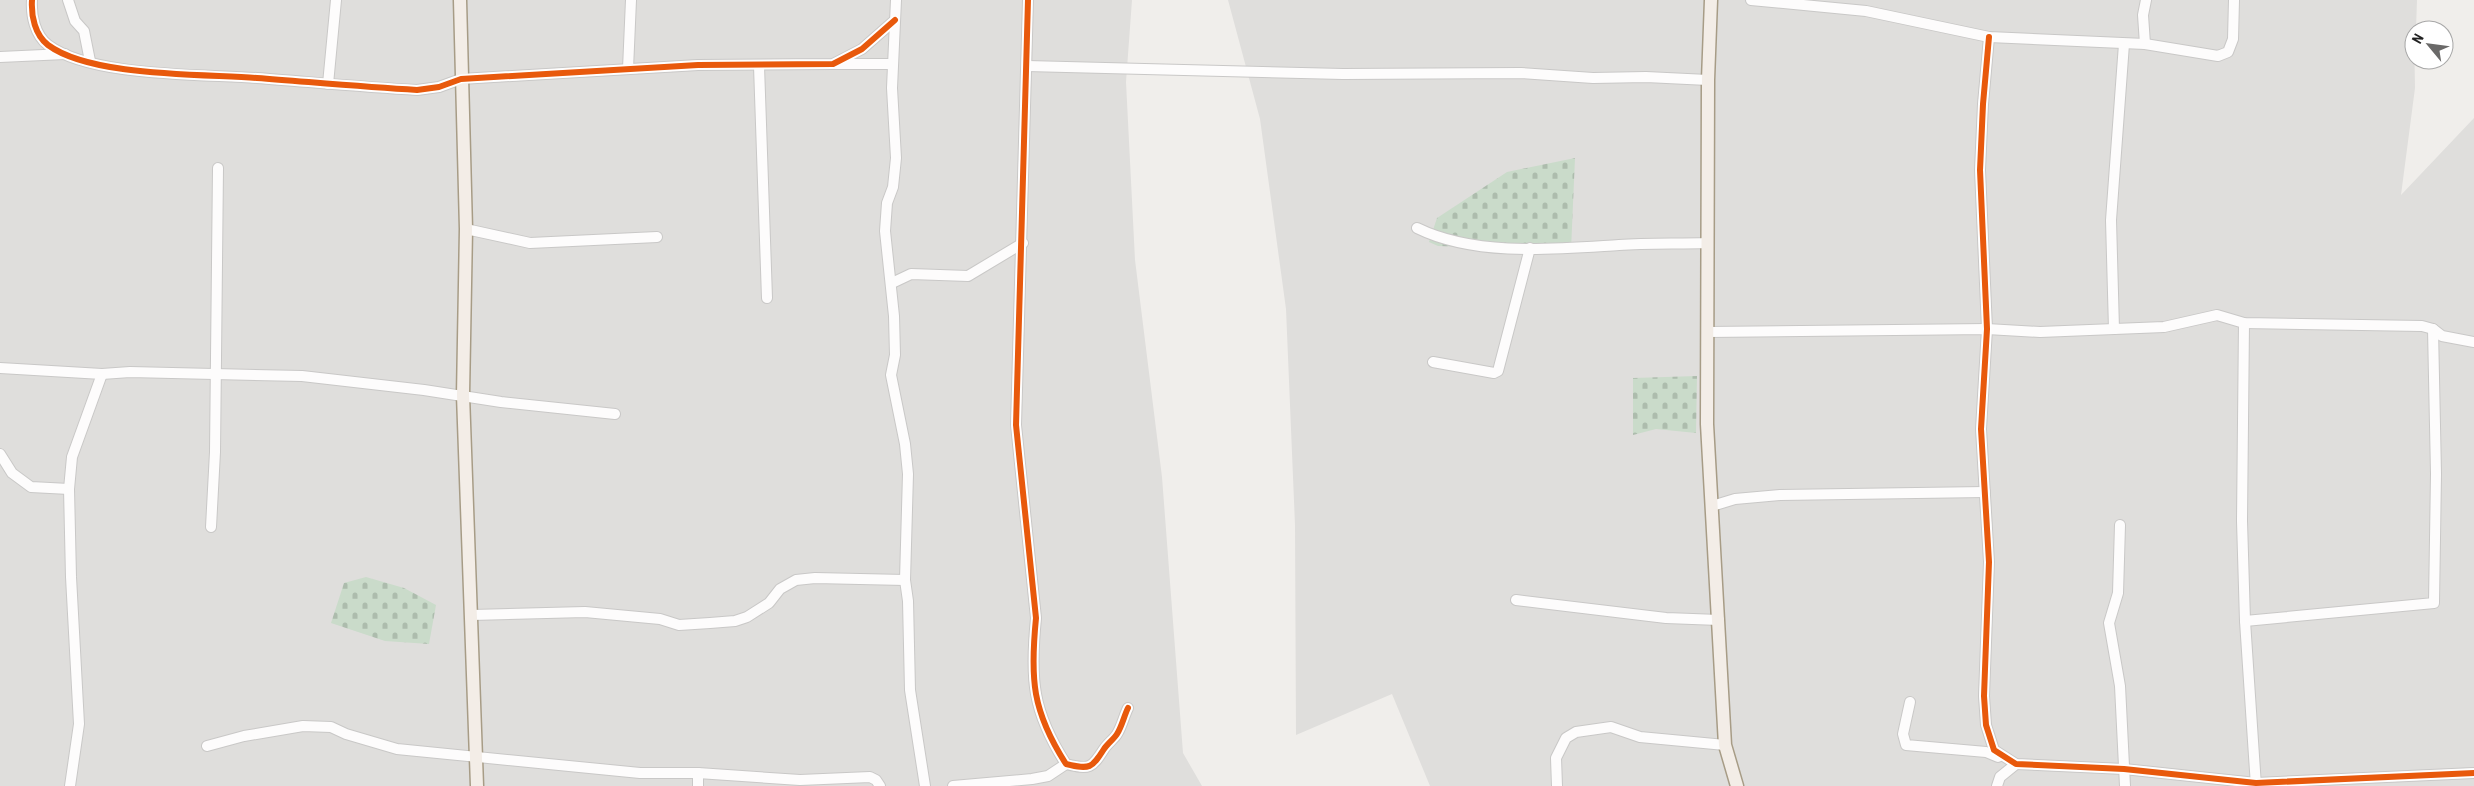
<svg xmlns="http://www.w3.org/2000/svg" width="2474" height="786" font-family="'Roboto Condensed',sans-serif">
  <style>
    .residential { fill: #dfdedc }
    .cemetery { fill: url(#cemetery-stones) }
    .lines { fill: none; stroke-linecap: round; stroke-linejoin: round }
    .minor-casing { stroke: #c9c8c7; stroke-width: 12 }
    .major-casing { stroke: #a79c86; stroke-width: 15 }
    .minor { stroke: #fdfcfc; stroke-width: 10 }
    .major { stroke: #f3ede7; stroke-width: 12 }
    .cycleway-casing { stroke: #fff; stroke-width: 9 }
    .cycleway { stroke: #e8590c; stroke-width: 6 }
  </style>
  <defs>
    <pattern id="cemetery-stones" width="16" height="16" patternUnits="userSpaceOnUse" patternTransform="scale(1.25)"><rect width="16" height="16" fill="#cadbca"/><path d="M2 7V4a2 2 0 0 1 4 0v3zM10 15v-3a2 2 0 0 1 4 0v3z" fill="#adbcad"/></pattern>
  </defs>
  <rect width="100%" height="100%" fill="#f0eeeb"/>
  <g class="residential">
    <polygon points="0,0 1132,0 1126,82 1135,260 1162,477 1183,753 1202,786 0,786"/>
    <polygon points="1228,0 2417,0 2416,30 2414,30 2415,88 2401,195 2474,118 2474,786 1430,786 1392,694 1296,735 1295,525 1286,309 1260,119"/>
  </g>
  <g class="cemetery">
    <polygon points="1575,158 1571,250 1438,246 1429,242 1437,218 1507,172"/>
    <polygon points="1697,376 1696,433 1656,429 1633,435 1633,378"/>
    <polygon points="366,577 404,588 436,605 429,644 385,641 331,623 344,583"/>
  </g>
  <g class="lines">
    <defs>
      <g id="minor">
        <path d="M32 0C31 16 35 35 48 45 91 77 203 74 257 78 310 82 363 87 417 90L439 87 461 79 698 65 833 64 862 49 895 20"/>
        <polyline points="68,0 75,21 84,31 90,61"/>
        <polyline points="896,0 892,88 896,158 893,187 887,203 885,231 894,316 895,355 891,375 905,444 908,474 905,580 908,601 910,690 925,786"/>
        <path d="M1028 0 1016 425 1036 618C1030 679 1032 711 1066 764 1090 770 1092 768 1104 749 1108 743 1114 739 1117 734 1122 726 1124 716 1128 708"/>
        <polyline points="1751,0 1866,11 1989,37 2145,44 2218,56 2228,52 2233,39 2234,0"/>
        <polyline points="1989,37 1983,104 1980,170 1987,329 1981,429 1989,562 1984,696 1986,725 1994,750 2016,764 2124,769 2256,783 2474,773"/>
        <polyline points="2145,44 2143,15 2146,0"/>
        <polyline points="0,57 65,54"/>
        <polyline points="835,64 892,64"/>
        <polyline points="759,66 767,298"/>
        <polyline points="1027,66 1343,74 1521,73 1593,78 1646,77 1708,80"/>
        <polyline points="628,69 631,0"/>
        <polyline points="328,84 336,0"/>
        <path d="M1417 228C1476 257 1555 249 1619 245 1648 243 1678 244 1707 243"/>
        <polyline points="466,229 530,243 657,237"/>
        <polyline points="892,283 911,274 968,276 1023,243"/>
        <polyline points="2244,323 2242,521 2245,621 2256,786"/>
        <polyline points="2114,329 2111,220 2124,44"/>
        <polyline points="1708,332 1987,329 2040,332 2164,327 2217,315 2244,323 2422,326 2433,329 2442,336 2474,342"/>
        <polyline points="1433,362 1494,373 1498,371 1530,248"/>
        <polyline points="0,368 102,374 130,372 302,376 424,390 501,402 615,414"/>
        <polyline points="0,454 12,473 31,487 69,489"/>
        <polyline points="1712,506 1735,499 1780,495 1985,492"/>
        <polyline points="2120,525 2118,593 2109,623 2120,686 2125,786"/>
        <polyline points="211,527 215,452 218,168"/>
        <polyline points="1516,600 1666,618 1719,620"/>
        <polyline points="472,615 585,612 660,619 679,625 710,623 735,621 747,617 769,603 780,589 796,580 815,578 905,580"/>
        <polyline points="2245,621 2434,603 2436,474 2433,329"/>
        <polyline points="1910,702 1903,734 1906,745 1986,752 1998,757"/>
        <polyline points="207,746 244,736 303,726 331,727 346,734 397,749 640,773 698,773 698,786"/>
        <polyline points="698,773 800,780 870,777 876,780 880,786"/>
        <polyline points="70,786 79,724 71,577 69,489 72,457 102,374"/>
        <polyline points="953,786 1032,779 1048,776 1066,764"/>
        <polyline points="1557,786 1556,758 1566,738 1576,732 1611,727 1640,737 1725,745"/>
        <polyline points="1997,786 2000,777 2016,764"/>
      </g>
      <g id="major">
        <polyline points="460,0 466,229 463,395 477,786"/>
        <polyline points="1711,0 1708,80 1707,424 1725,745 1737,786"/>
      </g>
    </defs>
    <use href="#minor" class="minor-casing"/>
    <use href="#major" class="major-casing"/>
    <use href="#minor" class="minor"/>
    <use href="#major" class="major"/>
    <defs>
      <g id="cycleway">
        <path d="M32 0C31 16 35 35 48 45 91 77 203 74 257 78 310 82 363 87 417 90L439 87 461 79 698 65 833 64 862 49 895 20"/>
        <path d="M1028 0 1016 425 1036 618C1030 679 1032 711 1066 764 1090 770 1092 768 1104 749 1108 743 1114 739 1117 734 1122 726 1124 716 1128 708"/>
        <polyline points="1989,37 1983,104 1980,170 1987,329 1981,429 1989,562 1984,696 1986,725 1994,750 2016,764 2124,769 2256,783 2474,773"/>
      </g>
    </defs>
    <use href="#cycleway" class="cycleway-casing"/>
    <use href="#cycleway" class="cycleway"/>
  </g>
  <g transform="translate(2429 45) rotate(299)"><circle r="24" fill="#ffffff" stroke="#a7a7a7"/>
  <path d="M0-4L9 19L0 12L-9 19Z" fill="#6a6968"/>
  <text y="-8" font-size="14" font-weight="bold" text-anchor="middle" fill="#222222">N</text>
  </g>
</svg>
